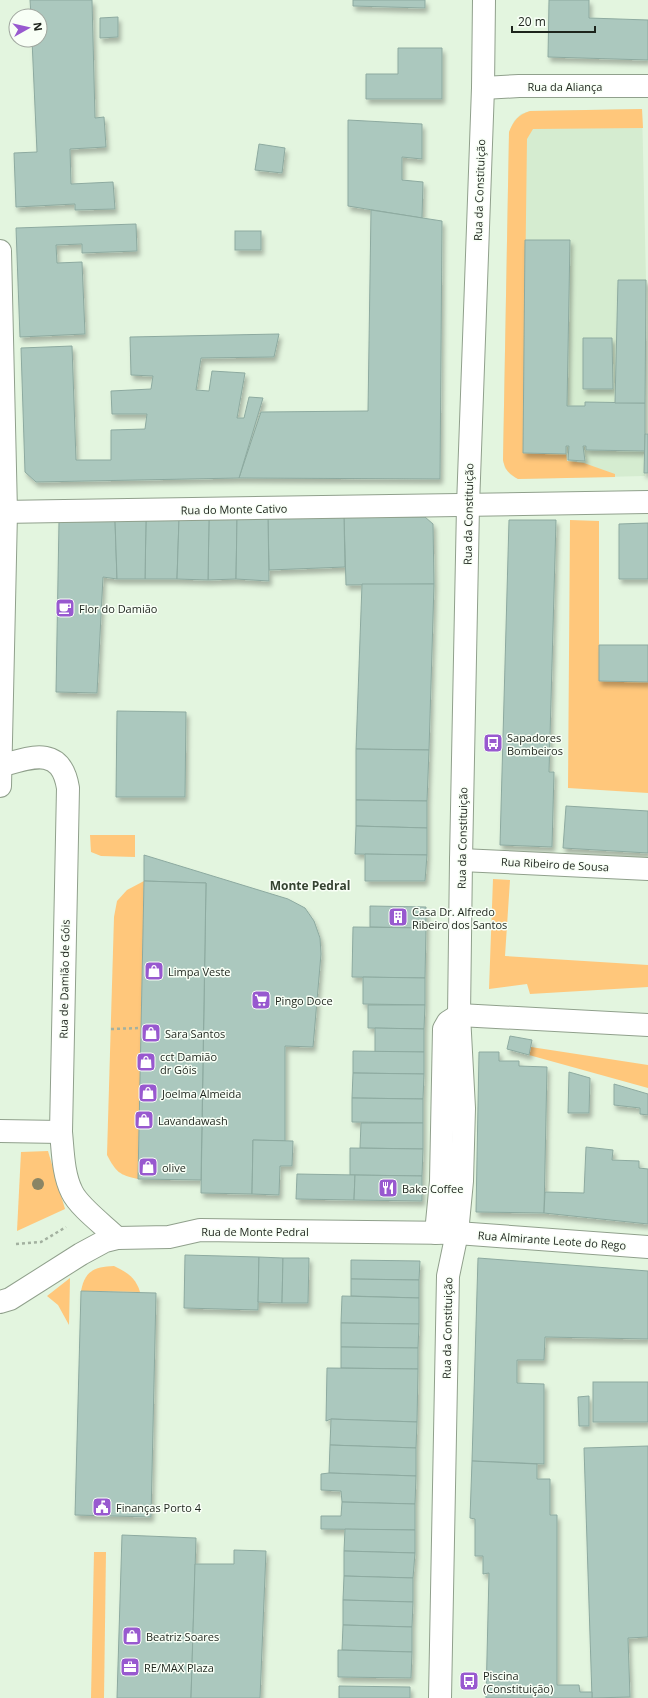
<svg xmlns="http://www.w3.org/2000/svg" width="648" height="1698" font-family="'Open Sans',sans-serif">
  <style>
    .built { fill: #d5ecd0 }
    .green { fill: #ffc77b }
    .building { fill: #abc8be; stroke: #8daaa0; filter: url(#shadow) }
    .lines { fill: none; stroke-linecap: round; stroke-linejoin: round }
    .minor-casing { stroke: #90a08c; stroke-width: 24 }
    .major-casing { stroke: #90a08c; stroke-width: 24 }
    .path { stroke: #a3b1a0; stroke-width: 2.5; stroke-dasharray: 3 3; stroke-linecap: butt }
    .minor { stroke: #fff; stroke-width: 22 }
    .major { stroke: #fff; stroke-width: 22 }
    .tree { fill: #8a8565 }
    .labels { text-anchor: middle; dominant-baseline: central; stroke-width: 3; stroke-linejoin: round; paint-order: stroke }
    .street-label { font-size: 11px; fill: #1d241c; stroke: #f8fff6 }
    .poi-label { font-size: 11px; fill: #1d241c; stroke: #f8fff6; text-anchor: start }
    .neighbourhood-label { font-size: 12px; font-weight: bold; fill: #354331; stroke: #f8fff6 }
  </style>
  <defs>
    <filter id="shadow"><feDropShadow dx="2.5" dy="4.5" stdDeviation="2" flood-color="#0004"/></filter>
  </defs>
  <rect width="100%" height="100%" fill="#e3f5df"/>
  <polygon class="built" points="642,109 646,280 645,476 518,479 511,475 505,468 503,460 509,132 514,121 521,114 530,111"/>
  <g class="green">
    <path d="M642 109 643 128 533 129 527 139 523 453 566 454 567 461 584 463 615 474V477L518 479C509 474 505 470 503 460L509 132C514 120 518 115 530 111Z"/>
    <polygon points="570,520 599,521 599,681 648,682 648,793 568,788"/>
    <polygon points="90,835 135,835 135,857 101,856 91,852"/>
    <polygon points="493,879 510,880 505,956 648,965 648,987 530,994 527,984 489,989"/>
    <path d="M144 881 138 1179C119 1175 116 1172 107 1155L114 917 117 901 127 890Z"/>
    <polygon points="531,1047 648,1065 648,1088 529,1055"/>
    <polygon points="48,1151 65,1209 17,1231 21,1152"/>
    <path d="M114 1266C127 1272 136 1278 140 1292L81 1291C85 1270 95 1267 114 1266Z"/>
    <polygon points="70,1278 69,1325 58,1305 47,1296"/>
    <polygon points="94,1552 106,1552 104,1698 91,1698"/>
  </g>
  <g class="building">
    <polygon points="30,0 92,0 95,118 104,117 106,147 70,149 71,184 113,182 115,209 75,210 75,204 16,207 14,153 37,152 32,40 40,40 40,16 31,16"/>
    <polygon points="353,0 425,0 425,8 353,6"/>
    <polygon points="549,0 589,0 589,18 648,20 648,60 548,57"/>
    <polygon points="118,17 118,37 100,38 100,18"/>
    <polygon points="398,48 442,48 442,99 366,99 366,74 398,74"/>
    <polygon points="348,120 422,124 422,159 402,157 402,180 423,182 422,218 348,206"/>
    <polygon points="259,144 285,148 282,173 255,170"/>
    <polygon points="371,210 442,221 440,479 239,478 261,412 368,411"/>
    <polygon points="136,224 137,251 82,253 82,244 56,245 57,263 82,262 85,334 20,337 16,228"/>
    <rect x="235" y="231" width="26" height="19"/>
    <polygon points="525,240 570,240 567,406 585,406 585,402 645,403 645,451 586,450 586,446 583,446 585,461 568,460 569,446 566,446 566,454 523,453"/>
    <polygon points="618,280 646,280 645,403 615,403"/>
    <polygon points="279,334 274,357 201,358 196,390 209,391 212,371 245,373 237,418 244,418 249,397 263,398 239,478 36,482 25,472 21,348 72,346 76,460 111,460 111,430 145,429 147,414 112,414 111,391 151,389 153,376 131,375 130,337"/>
    <polygon points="583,338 612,338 613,389 583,389"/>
    <polygon points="645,434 648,434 648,473 644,473"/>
    <polygon points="344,517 425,517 433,524 434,584 346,585"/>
    <polygon points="344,517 345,567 269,570 268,518"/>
    <polygon points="237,518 236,579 208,580 209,519"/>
    <polygon points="237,518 268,518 269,581 236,579"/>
    <polygon points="179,519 177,579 145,579 146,520"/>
    <polygon points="179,519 209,519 208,580 177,579"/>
    <polygon points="115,520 117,579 103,577 97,693 56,692 59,521"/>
    <polygon points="115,520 146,520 145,579 117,579"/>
    <polygon points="509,520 556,520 549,772 554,772 552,847 500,845"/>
    <polygon points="648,523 648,579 619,579 619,524"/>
    <polygon points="362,584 434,584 429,750 356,749"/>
    <polygon points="599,645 648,645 648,682 599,681"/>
    <polygon points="117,711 186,712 185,797 116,797"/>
    <polygon points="356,749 429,750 427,801 356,800"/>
    <polygon points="356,800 427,801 427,828 356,826"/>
    <polygon points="566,806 648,811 648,853 563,848"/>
    <polygon points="356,826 427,828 427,855 355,854"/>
    <polygon points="365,854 427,855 425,881 365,881"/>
    <polygon points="144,855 288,899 305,908 314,921 320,938 321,954 313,1047 285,1046 285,1141 253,1140 252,1194 201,1193 206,883 144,881"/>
    <polygon points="144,881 206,883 201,1180 138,1179"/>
    <polygon points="370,906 426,907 426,928 370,927"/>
    <polygon points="353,927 426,928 425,978 352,977"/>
    <polygon points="363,977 425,978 425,1005 363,1004"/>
    <polygon points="368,1005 425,1005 424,1029 368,1028"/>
    <polygon points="375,1028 424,1029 424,1052 375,1052"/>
    <polygon points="510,1036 532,1040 529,1055 507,1049"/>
    <polygon points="353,1051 424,1052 424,1074 353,1073"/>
    <polygon points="479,1052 499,1052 499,1061 519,1061 519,1066 547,1067 544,1213 476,1212"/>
    <polygon points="569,1072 590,1078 589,1113 568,1113"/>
    <polygon points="353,1073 424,1074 423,1099 352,1098"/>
    <polygon points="614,1084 648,1094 648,1115 640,1114 640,1108 614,1105"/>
    <polygon points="352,1098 423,1099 423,1123 352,1122"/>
    <polygon points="361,1123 423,1123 423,1149 360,1148"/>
    <polygon points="253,1140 293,1141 292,1166 280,1166 279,1195 252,1194"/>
    <polygon points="586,1147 613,1150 612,1160 639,1161 639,1168 648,1169 648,1224 544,1213 545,1192 584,1193"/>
    <polygon points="350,1148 423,1149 422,1176 350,1175"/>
    <polygon points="297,1174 355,1175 354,1200 296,1199"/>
    <polygon points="355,1175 422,1176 422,1201 354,1200"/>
    <polygon points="185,1255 259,1257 258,1310 184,1308"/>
    <polygon points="259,1257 283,1258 282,1303 258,1302"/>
    <polygon points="283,1258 309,1258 308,1303 282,1303"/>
    <polygon points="478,1258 648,1271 648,1339 545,1337 544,1360 517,1360 517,1383 544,1384 544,1464 472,1461"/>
    <polygon points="351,1260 420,1261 419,1280 351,1279"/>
    <polygon points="351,1279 419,1280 419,1298 351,1296"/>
    <polygon points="81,1291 156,1293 151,1517 75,1515"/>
    <polygon points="342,1296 419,1298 419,1324 341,1323"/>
    <polygon points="341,1323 419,1324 418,1348 341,1347"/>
    <polygon points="341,1347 418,1348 418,1369 341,1368"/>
    <polygon points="327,1368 418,1369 417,1422 331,1419 326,1421"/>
    <rect x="593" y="1382" width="55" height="40"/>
    <polygon points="589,1396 589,1426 579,1426 578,1397"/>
    <polygon points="331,1419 417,1422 416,1448 330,1445"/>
    <polygon points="330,1445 416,1448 416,1476 329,1473"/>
    <polygon points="648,1446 648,1637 628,1638 630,1697 592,1698 584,1448"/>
    <polygon points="472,1461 537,1464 537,1479 550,1479 550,1515 557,1515 557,1685 579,1685 580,1692 592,1692 592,1698 486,1698 489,1573 483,1574 483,1556 475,1556 475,1519 470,1518"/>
    <polygon points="329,1473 416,1476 415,1504 342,1502 341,1491 321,1490 321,1474"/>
    <polygon points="342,1502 415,1504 415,1530 321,1529 321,1516 341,1516"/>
    <polygon points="345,1529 415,1530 415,1553 344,1551"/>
    <polygon points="122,1535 196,1538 191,1698 117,1698"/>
    <polygon points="234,1550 266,1551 260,1698 191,1698 195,1564 234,1564"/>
    <polygon points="344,1551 415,1553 413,1578 344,1576"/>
    <polygon points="344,1576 413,1578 413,1602 343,1600"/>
    <polygon points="343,1600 413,1602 412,1627 343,1625"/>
    <polygon points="343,1625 412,1627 412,1652 342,1650"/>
    <polygon points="338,1650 412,1652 411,1678 338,1677"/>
    <polygon points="339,1686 410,1687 410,1698 339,1698"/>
  </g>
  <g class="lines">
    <defs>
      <g id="minor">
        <polyline points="483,88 519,86 648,86"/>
        <polyline points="0,512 648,502"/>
        <path d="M0 766C31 757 61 745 68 788L61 1132C63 1152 63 1174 72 1192 79 1207 105 1226 117 1238"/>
        <polyline points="461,860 648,869"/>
        <polyline points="0,1131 61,1132"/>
        <polyline points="436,1233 441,1181 444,1029 448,1022 459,1015 648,1025"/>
        <polyline points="0,1302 10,1299 81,1254 105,1241 117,1238 169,1237 200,1230 457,1233 648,1247"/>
      </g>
      <g id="major">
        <polyline points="0,251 6,512 0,786"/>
        <polyline points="440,1698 448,1276 457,1233 462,1181 464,1108 459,1015 461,860 468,506 483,88 484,0"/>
      </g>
    </defs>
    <use href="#minor" class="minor-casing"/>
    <use href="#major" class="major-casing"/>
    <g class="path">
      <polyline points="111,1029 141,1028"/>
      <polyline points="16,1244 41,1242 66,1227"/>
    </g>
    <use href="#minor" class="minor"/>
    <use href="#major" class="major"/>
  </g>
  <circle class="tree" cx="38" cy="1184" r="6"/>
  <defs>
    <symbol id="cafe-square" viewBox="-11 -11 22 22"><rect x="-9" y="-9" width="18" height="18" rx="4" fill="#9859cf" stroke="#f8fff6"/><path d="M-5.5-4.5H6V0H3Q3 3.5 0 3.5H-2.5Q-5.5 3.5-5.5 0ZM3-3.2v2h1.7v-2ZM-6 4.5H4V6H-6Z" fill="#fff"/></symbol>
    <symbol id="bus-square" viewBox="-11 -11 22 22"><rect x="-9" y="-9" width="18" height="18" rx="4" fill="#9859cf" stroke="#f8fff6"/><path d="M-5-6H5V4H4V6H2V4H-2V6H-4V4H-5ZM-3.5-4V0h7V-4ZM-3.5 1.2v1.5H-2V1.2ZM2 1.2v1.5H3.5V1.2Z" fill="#fff"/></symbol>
    <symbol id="building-square" viewBox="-11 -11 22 22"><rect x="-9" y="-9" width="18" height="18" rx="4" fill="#9859cf" stroke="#f8fff6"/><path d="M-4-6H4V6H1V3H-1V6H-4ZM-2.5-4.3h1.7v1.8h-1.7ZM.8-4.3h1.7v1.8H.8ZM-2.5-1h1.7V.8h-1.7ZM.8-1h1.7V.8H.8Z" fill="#fff"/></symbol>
    <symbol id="shop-square" viewBox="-11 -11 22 22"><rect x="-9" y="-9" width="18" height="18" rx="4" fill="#9859cf" stroke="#f8fff6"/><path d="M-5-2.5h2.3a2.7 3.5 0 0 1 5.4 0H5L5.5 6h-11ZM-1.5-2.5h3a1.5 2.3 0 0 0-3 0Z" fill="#fff"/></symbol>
    <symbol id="supermarket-square" viewBox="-11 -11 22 22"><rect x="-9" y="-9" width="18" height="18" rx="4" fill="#9859cf" stroke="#f8fff6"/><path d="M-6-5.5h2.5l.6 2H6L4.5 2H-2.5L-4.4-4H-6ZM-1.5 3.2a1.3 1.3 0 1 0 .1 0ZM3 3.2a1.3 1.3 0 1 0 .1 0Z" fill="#fff"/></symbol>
    <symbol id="restaurant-square" viewBox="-11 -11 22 22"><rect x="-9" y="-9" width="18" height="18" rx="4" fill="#9859cf" stroke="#f8fff6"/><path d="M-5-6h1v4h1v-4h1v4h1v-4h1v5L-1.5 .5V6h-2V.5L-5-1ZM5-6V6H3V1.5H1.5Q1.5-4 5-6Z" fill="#fff"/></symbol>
    <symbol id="civic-square" viewBox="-11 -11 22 22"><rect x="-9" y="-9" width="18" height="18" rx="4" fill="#9859cf" stroke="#f8fff6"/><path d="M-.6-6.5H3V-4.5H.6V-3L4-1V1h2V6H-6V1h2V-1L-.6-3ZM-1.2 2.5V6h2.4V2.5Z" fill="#fff"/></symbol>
    <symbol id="office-square" viewBox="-11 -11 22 22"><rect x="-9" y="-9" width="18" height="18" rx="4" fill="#9859cf" stroke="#f8fff6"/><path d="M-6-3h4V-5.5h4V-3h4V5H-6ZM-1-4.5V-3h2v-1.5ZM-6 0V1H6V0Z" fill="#fff"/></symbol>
  </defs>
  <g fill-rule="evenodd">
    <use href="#cafe-square" x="54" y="597" width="22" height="22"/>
    <use href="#bus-square" x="482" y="732" width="22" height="22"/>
    <use href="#building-square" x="387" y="906" width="22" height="22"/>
    <use href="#shop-square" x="143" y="960" width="22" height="22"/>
    <use href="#supermarket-square" x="250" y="989" width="22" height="22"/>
    <use href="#shop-square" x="140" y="1022" width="22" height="22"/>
    <use href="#shop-square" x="135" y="1051" width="22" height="22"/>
    <use href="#shop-square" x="137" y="1082" width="22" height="22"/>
    <use href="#shop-square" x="133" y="1109" width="22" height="22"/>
    <use href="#shop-square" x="137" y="1156" width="22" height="22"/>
    <use href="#restaurant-square" x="377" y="1177" width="22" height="22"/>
    <use href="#civic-square" x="91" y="1496" width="22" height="22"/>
    <use href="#shop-square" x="121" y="1625" width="22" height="22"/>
    <use href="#office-square" x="119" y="1656" width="22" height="22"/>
    <use href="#bus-square" x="458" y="1670" width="22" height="22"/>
  </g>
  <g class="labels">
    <g class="street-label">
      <text x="565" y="86">Rua da Aliança</text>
      <text transform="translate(479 190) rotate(-88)">Rua da Constituição</text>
      <text transform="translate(234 509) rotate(-1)">Rua do Monte Cativo</text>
      <text transform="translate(468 514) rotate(-89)">Rua da Constituição</text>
      <text transform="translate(462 838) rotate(-89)">Rua da Constituição</text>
      <text transform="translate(555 864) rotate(3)">Rua Ribeiro de Sousa</text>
      <text transform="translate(64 979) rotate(-89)">Rua de Damião de Góis</text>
      <text x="255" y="1231">Rua de Monte Pedral</text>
      <text transform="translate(552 1240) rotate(4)">Rua Almirante Leote do Rego</text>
      <text transform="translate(447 1328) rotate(-89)">Rua da Constituição</text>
    </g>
    <g class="poi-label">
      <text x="79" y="608">Flor do Damião</text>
      <text x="507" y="737">Sapadores<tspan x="507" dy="13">Bombeiros</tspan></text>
      <text x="412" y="911">Casa Dr. Alfredo<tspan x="412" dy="13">Ribeiro dos Santos</tspan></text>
      <text x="168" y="971">Limpa Veste</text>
      <text x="275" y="1000">Pingo Doce</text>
      <text x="165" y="1033">Sara Santos</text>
      <text x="160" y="1056">cct Damião<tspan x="160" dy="13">dr Góis</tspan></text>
      <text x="162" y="1093">Joelma Almeida</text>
      <text x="158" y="1120">Lavandawash</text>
      <text x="162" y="1167">olive</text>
      <text x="402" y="1188">Bake Coffee</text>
      <text x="116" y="1507">Finanças Porto 4</text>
      <text x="146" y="1636">Beatriz Soares</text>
      <text x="144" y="1667">RE/MAX Plaza</text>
      <text x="483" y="1675">Piscina<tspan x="483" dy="13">(Constituição)</tspan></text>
    </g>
    <g class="neighbourhood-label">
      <text x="310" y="885">Monte Pedral</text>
    </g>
  </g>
  <g transform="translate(28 28) rotate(82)"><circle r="19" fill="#f8fff6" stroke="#a0a79f"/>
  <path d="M0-3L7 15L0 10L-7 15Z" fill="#9859cf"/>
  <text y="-6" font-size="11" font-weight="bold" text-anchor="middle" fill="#1d241c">N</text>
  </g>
  <path d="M512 26v6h83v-6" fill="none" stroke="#1d241c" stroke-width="2"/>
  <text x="518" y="26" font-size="12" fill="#1d241c" stroke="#f8fff6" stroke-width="3" paint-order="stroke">20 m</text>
</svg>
